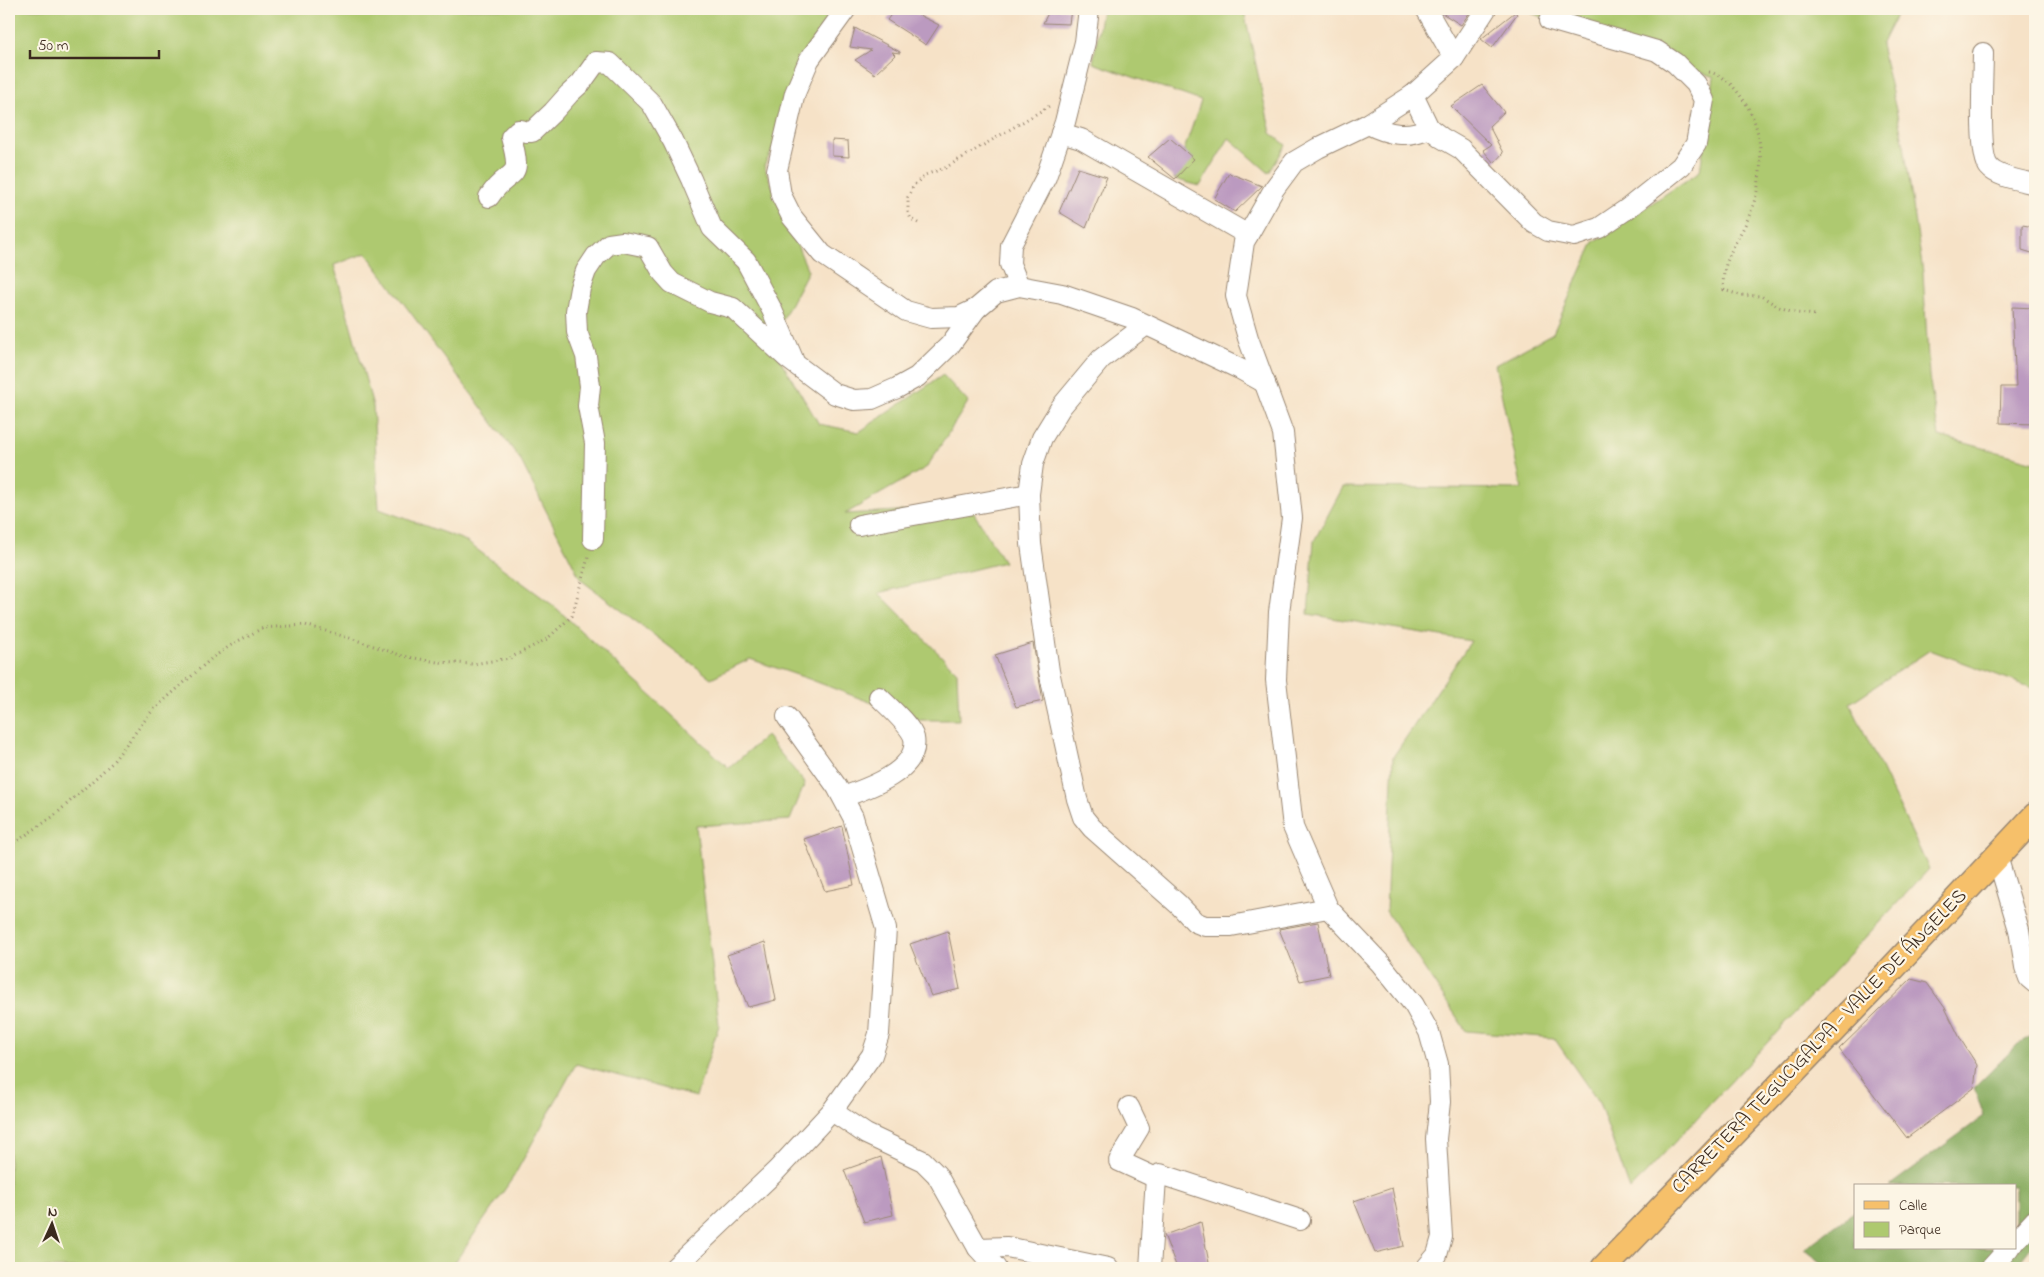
<svg xmlns="http://www.w3.org/2000/svg" width="2044" height="1277" font-family="'Indie Flower',sans-serif">
  <style>
    .green { fill: #aec96f; stroke: #747a46 }
    .forest { fill: #8aad62; stroke: #626c40 }
    .building { fill: #bb9ac0 }
    .lines { fill: none; stroke-linecap: round; stroke-linejoin: round }
    .minor-casing { stroke: #988672; stroke-width: 22 }
    .major-casing { stroke: #988672; stroke-width: 28 }
    .path { stroke: #988672; stroke-width: 3; stroke-dasharray: 1 4; stroke-linecap: butt }
    .minor { stroke: #fff; stroke-width: 20 }
    .major { stroke: #f6c06b; stroke-width: 25 }
    .labels { text-anchor: middle; dominant-baseline: central; stroke-width: 4.5; stroke-linejoin: round; paint-order: stroke }
    .street-label { font-size: 20px; fill: #3b2a1e; stroke: #fcf5e5 }
  </style>
  <rect width="100%" height="100%" fill="#fcf5e5"/>
  <filter id="ink" filterUnits="userSpaceOnUse"><feTurbulence type="fractalNoise" baseFrequency=".02" numOctaves="2"/><feDisplacementMap in="SourceGraphic" scale="10" xChannelSelector="R" yChannelSelector="G"/><feConvolveMatrix kernelMatrix="1 2 1 2 8 2 1 2 1" color-interpolation-filters="sRGB"/></filter>
  <filter id="wash" filterUnits="userSpaceOnUse"><feTurbulence type="fractalNoise" baseFrequency=".0096" numOctaves="4" result="noise"/><feDisplacementMap in="SourceGraphic" scale="20" xChannelSelector="R" yChannelSelector="G"/><feGaussianBlur stdDeviation="1.12" result="paint"/><feColorMatrix in="noise" values="0 0 0 0 0 0 0 0 0 0 0 0 0 0 0 0 0 1.4 0 .05"/><feComposite in="paint" operator="in"/></filter>
  <g filter="url(#wash)">
    <rect width="100%" height="100%" fill="#f6e2c7"/>
    <g class="green">
      <polygon points="9,9 834,9 790,117 764,166 808,271 770,343 819,424 859,432 943,375 968,402 927,467 845,514 970,507 1004,562 879,593 957,672 959,720 917,720 809,679 750,659 711,678 581,580 520,459 366,253 334,265 373,406 379,509 464,540 554,606 729,768 766,736 805,783 790,820 696,826 719,1025 696,1097 576,1064 514,1176 451,1268 9,1268"/>
      <polygon points="1102,9 1247,9 1244,11 1271,133 1286,145 1269,173 1229,138 1200,186 1174,179 1201,101 1093,63"/>
      <polygon points="1528,9 1899,9 1881,45 1904,145 1923,272 1929,376 1939,436 2035,462 2035,689 1930,650 1850,703 1929,869 1630,1190 1599,1103 1554,1038 1466,1031 1386,911 1393,757 1471,641 1308,614 1314,541 1343,487 1522,489 1495,365 1553,333 1594,242 1700,171 1714,77 1525,11"/>
    </g>
    <polygon class="forest" points="2035,1034 2035,1242 2015,1268 1829,1268 1804,1249 1855,1211 1855,1248 2015,1248 2015,1186 1889,1186 1984,1116 1974,1088 2019,1043"/>
    <g id="blocks">
      <g class="building">
        <polygon points="895,9 907,9 939,25 926,45 887,20"/>
        <polygon points="1050,9 1071,9 1069,24 1043,23"/>
        <polygon points="1440,9 1472,9 1461,25 1442,13"/>
        <polygon points="1515,12 1517,14 1492,48 1481,39"/>
        <polygon points="855,28 900,52 900,53 892,52 895,55 875,74 855,60 871,50 850,47"/>
        <polygon points="1482,85 1504,112 1489,126 1503,153 1494,163 1483,150 1491,145 1451,106"/>
        <polygon points="1170,138 1194,159 1175,179 1148,157"/>
        <polygon points="832,140 848,141 849,157 832,156"/>
        <polygon points="1078,168 1107,177 1086,228 1059,212"/>
        <polygon points="1229,173 1262,186 1235,212 1214,199"/>
        <polygon points="2022,225 2035,227 2035,254 2022,250"/>
        <polygon points="2012,307 2035,308 2035,424 2000,423 2001,387 2016,387"/>
        <polygon points="1033,643 1043,701 1016,707 995,655"/>
        <polygon points="842,826 854,885 825,891 804,839"/>
        <polygon points="1318,922 1329,975 1300,981 1279,929"/>
        <polygon points="948,931 960,989 931,996 910,944"/>
        <polygon points="765,942 776,1000 748,1007 727,955"/>
        <polygon points="1911,979 1927,983 1945,1008 1961,1040 1977,1065 1974,1088 1907,1138 1839,1049"/>
        <polygon points="881,1157 893,1215 864,1222 844,1170"/>
        <polygon points="1392,1188 1404,1246 1375,1253 1354,1201"/>
        <polygon points="1201,1222 1210,1268 1177,1268 1164,1235"/>
      </g>
    </g>
  </g>
  <g filter="url(#ink)">
    <use href="#blocks" fill-opacity="0" stroke="#988672" stroke-width="1"/>
    <g class="lines">
      <defs>
        <g id="minor">
          <polyline points="846,9 809,60 795,93 777,170 781,195 792,217 822,254 906,311 931,318 959,317 976,309 996,292 1019,286 1062,294 1132,318 1240,369 1265,383"/>
          <path d="M1983 53C1983 74 1978 154 1989 167 1997 177 2023 181 2035 184"/>
          <polyline points="1454,58 1486,9"/>
          <polyline points="1413,95 1429,128"/>
          <path d="M1368 124C1389 135 1408 138 1429 128L1442 138 1461 149 1534 223 1548 231 1574 236 1599 228 1627 209 1681 166 1696 144 1704 100 1696 84 1675 63 1657 51 1550 20"/>
          <polyline points="1061,133 1081,139 1248,235"/>
          <path d="M489 197C510 165 524 185 511 137L518 130H521L527 132H532L553 112 569 94 581 83 596 62 610 63 652 104 673 141 691 179 712 228 746 261 772 310 793 359"/>
          <polyline points="1019,286 1010,264 1011,245 1046,177 1065,122 1085,42 1089,9"/>
          <polyline points="1146,325 1101,359 1061,407 1042,438 1033,464 1029,494 1031,544 1049,671 1077,799 1083,817 1092,828 1179,905 1195,922 1205,926 1231,926 1328,908"/>
          <polyline points="859,525 1029,494"/>
          <polyline points="593,539 595,443 588,406 590,386 586,356 577,332 576,311 580,288 586,271 596,256 609,244 623,242 648,247 663,273 672,283 710,302 733,308 787,358 835,394 854,400 872,399 897,388 917,377 950,345 976,309"/>
          <path d="M843 797C866 789 920 771 914 738 911 726 888 706 879 697"/>
          <polyline points="1997,856 2019,930 2025,967 2029,978 2035,983"/>
          <polyline points="1129,1107 1139,1128 1119,1161 1156,1178"/>
          <polyline points="832,1111 866,1134 923,1161 937,1175 978,1248 996,1268"/>
          <polyline points="2015,1242 2035,1220"/>
          <polyline points="978,1248 1007,1247 1108,1268"/>
          <polyline points="674,1268 777,1170 832,1111 872,1055 879,1034 886,929 853,817 837,787 787,717"/>
          <polyline points="1150,1268 1156,1178 1160,1174 1300,1220"/>
          <polyline points="1426,1268 1437,1255 1442,1237 1436,1139 1440,1102 1438,1064 1429,1032 1414,1005 1381,964 1328,908 1293,827 1276,680 1279,612 1292,518 1283,433 1248,338 1236,296 1244,242 1274,189 1294,162 1318,148 1368,124 1413,95 1454,58 1426,9"/>
          <polyline points="1991,1268 2009,1248"/>
        </g>
        <polyline id="major" points="1604,1268 1888,973 2035,816"/>
      </defs>
      <use href="#minor" class="minor-casing"/>
      <use href="#major" class="major-casing"/>
      <g class="path">
        <path d="M1709 72C1725 75 1737 90 1746 104 1768 139 1763 189 1745 225 1734 246 1720 266 1724 290L1740 295 1761 296 1779 307 1797 313 1817 315"/>
        <polyline points="918,223 911,219 908,212 908,197 914,185 925,175 945,168 1051,105"/>
        <polyline points="9,844 14,843 54,816 112,763 152,711 212,658 236,642 263,628 305,625 353,639 403,656 437,662 473,664 510,658 547,639 572,616 589,554"/>
      </g>
      <use href="#minor" class="minor"/>
      <use href="#major" class="major"/>
    </g>
  </g>
  <g class="labels">
    <g class="street-label">
      <text transform="translate(1820 1042) rotate(-46)">CARRETERA TEGUCIGALPA - VALLE DE ÁNGELES</text>
    </g>
  </g>
  <rect width="2044" height="1277" fill="none" stroke="#fcf5e5" stroke-width="30"/>
  <rect x="1854" y="1184" width="162" height="65" fill="#fcf5e5" stroke="#afa495"/>
  <rect x="1864" y="1201" width="25" height="8" fill="#f6c06b" stroke="#afa495"/>
  <text x="1899" y="1210" font-size="15" fill="#3b2a1e">Calle</text>
  <rect x="1864" y="1222" width="25" height="15" fill="#aec96f" stroke="#afa495"/>
  <text x="1899" y="1234" font-size="15" fill="#3b2a1e">Parque</text>
  <g transform="translate(52 1224) rotate(3)" stroke="#fcf5e5" stroke-width="4" paint-order="stroke">
  <path d="M0-4L9 19L0 12L-9 19Z" fill="#3b2a1e"/>
  <text y="-8" font-size="14" font-weight="bold" text-anchor="middle" fill="#3b2a1e">N</text>
  </g>
  <path d="M30 50v8h129v-8" fill="none" stroke="#3b2a1e" stroke-width="2.5"/>
  <text x="38" y="50" font-size="15" fill="#3b2a1e" stroke="#fcf5e5" stroke-width="4" paint-order="stroke">50 m</text>
</svg>
